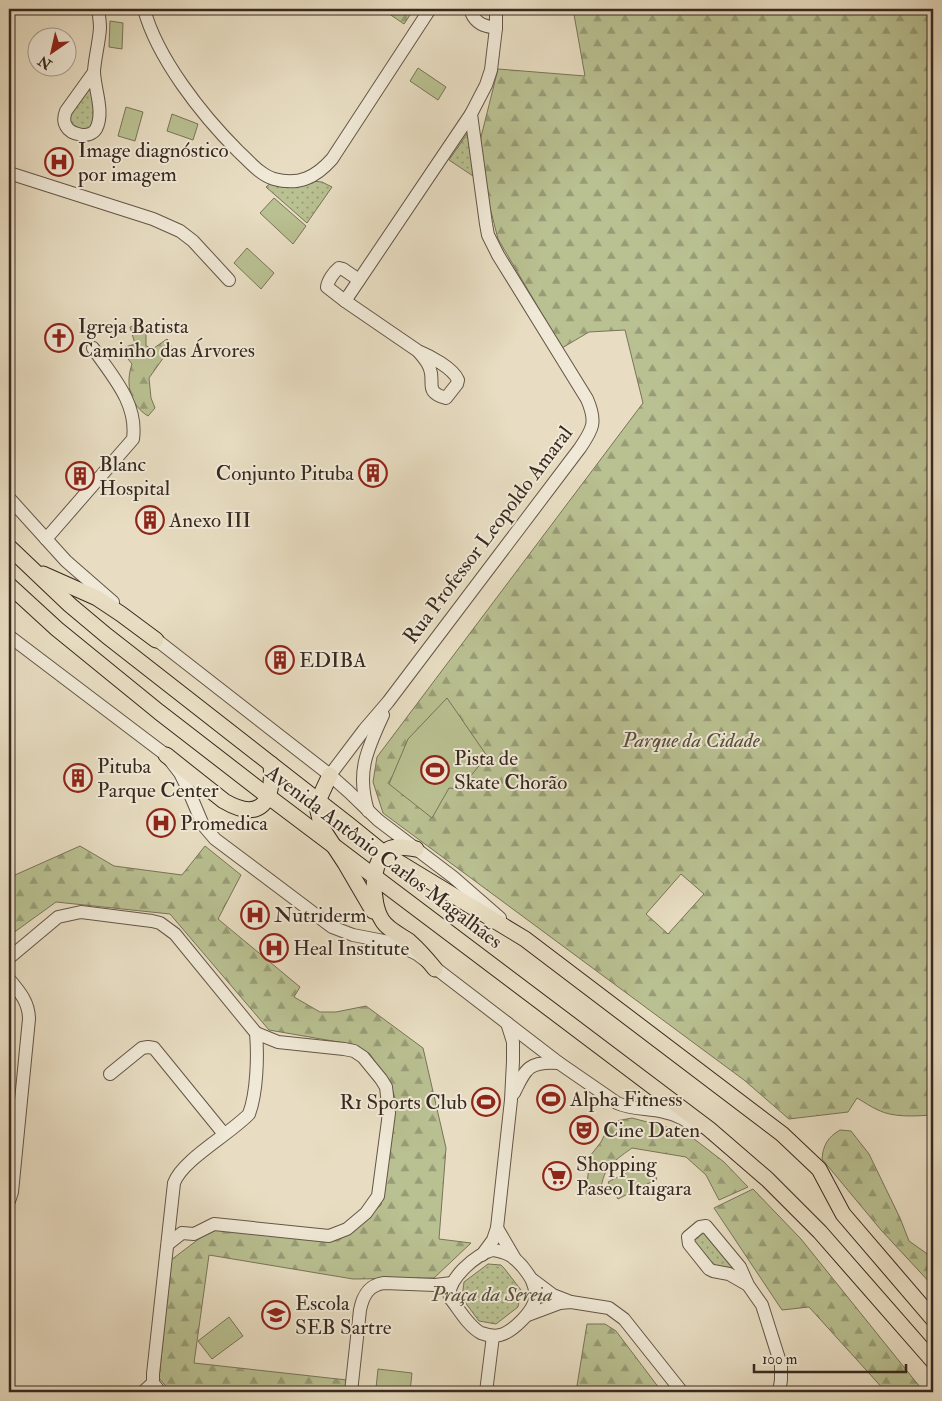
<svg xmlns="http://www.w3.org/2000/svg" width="942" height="1401" font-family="'IM FELL Double Pica',serif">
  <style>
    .grass { fill: url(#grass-dots); stroke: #787458 }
    .forest { fill: url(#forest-firs); stroke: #787458; fill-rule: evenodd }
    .pitch { fill: #b9c091; stroke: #787458 }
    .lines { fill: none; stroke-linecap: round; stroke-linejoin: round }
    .minor-casing { stroke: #645648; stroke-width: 14 }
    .major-casing { stroke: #38291f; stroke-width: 17 }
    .minor { stroke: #f0e9d7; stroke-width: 12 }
    .major { stroke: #e8ddc2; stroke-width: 15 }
    .labels { text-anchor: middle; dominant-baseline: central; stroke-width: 4; stroke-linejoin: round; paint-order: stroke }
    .poi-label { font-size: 21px; fill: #38291f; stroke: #f0e9d7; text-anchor: start }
    .street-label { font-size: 21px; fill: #38291f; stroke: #f0e9d7 }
    .park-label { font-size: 21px; font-style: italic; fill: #584f3c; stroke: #f0e9d7 }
  </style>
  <defs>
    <pattern id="grass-dots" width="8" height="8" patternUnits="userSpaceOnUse" patternTransform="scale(1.25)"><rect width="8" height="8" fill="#b9c091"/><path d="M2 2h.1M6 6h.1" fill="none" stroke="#979c76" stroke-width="1.8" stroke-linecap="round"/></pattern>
    <pattern id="forest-firs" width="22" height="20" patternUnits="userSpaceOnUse" patternTransform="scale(1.25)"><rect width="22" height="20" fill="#b9c091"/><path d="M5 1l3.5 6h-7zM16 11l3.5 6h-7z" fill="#979c76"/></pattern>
  </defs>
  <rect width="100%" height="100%" fill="#e8ddc2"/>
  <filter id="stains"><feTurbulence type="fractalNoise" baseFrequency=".004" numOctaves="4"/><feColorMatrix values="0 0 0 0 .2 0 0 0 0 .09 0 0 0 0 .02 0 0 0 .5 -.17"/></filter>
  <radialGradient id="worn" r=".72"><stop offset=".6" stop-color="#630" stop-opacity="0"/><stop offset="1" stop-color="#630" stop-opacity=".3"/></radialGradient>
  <g class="grass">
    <polygon points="91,86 95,121 92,128 81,131 70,124 68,113"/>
    <polygon points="469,131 473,176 449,160"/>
    <polygon points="313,181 322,182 332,187 307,223 266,187 271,183"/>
    <polygon points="703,1230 734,1267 731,1269 716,1267 693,1241 693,1238"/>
    <polygon points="488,1264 501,1265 504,1268 521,1290 518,1307 496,1324 479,1321 462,1298 464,1282"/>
  </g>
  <g class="forest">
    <polygon points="382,9 414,9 404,24"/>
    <path d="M573 9H933V1115C915 1116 894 1118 878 1110 871 1107 864 1102 857 1098L848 1112 789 1119 744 1080 383 813 373 782 377 757 643 403 625 330 589 332 562 348 498 239 486 192 479 145 498 69 585 76ZM681 874 704 894 668 934 646 914Z"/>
    <path d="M138 324 146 327V346L154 348 167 339 170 342 171 347 149 378 151 398 155 408 148 416C130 405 125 384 132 364L125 355V347L135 344 130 327Z"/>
    <polygon points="80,846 114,866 182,875 205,846 241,875 218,919 300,987 294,997 320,1012 336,1012 366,1006 423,1048 446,1148 439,1239 471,1243 434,1278 353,1279 209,1255 194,1363 347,1380 346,1392 246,1392 243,1389 238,1392 171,1392 159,1378 171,1260 208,1232 221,1229 338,1241 381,1205 395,1098 391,1086 370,1054 356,1045 269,1030 170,914 56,902 9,936 9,870 15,875"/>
    <path d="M632 1118 685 1132 724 1162 748 1187 719 1200 706 1175 686 1157 632 1148C610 1164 603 1167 600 1196L586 1194 590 1156 601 1142 611 1122Z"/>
    <path d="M840 1130 851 1131 869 1154 900 1218 909 1241 926 1253 933 1263V1286L881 1230 822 1159C823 1145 828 1137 840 1130Z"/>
    <polygon points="753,1189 801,1239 924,1392 886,1392 809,1307 782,1310 714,1208"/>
    <polygon points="587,1324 605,1324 616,1331 662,1392 576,1392"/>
  </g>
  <g class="pitch">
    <polygon points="110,21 123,23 122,49 109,47"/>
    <polygon points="418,68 446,87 438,100 410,81"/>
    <polygon points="126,107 143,112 135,141 118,136"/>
    <polygon points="172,114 198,124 193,140 167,131"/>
    <polygon points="274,198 306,226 293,244 260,213"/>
    <polygon points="247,248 274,273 261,289 234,263"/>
    <polygon points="447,698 487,756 460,789 449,788 432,818 389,784 408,739"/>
    <polygon points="647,1162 657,1179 618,1199 608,1182"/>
    <polygon points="229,1317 243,1336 212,1359 198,1341"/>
    <polygon points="378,1369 412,1373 410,1392 376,1388"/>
  </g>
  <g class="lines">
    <defs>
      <g id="minor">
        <path d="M144 9C157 58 202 115 238 151 249 161 260 175 274 179 299 186 316 177 332 159L430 9"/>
        <path d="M471 9V12C476 24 484 26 496 28"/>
        <path d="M94 72 66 111C64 116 63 121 66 126 71 135 90 139 96 129 105 112 94 88 94 71 95 57 99 43 100 28 100 22 99 15 98 9"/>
        <polyline points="9,173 153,219 180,231 193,241 229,280"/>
        <path d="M345 301 327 287C328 280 334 272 339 268L343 269 359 280"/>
        <path d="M418 351C423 357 428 362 430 369 435 383 424 392 446 398L457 384 458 380C453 368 430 356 418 351L345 301 471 114"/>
        <polyline points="9,498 66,561 113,602"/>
        <path d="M46 539 133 439C138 403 112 376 93 348"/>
        <polyline points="149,634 330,775 349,792 378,820 453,877 500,918"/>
        <path d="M9 636 166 755 180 773 187 787 203 825 215 839 332 927 353 935 394 943 417 954 559 1063 617 1103C632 1110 648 1108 664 1112 677 1114 687 1121 697 1128"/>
        <path d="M330 775 364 730 388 702 580 448C593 429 597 422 587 399L498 255 488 235 486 224 471 114 486 85 491 70 496 28V9"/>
        <path d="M368 811C356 772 367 750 383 715"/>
        <path d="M9 958 58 917 81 912 152 921 160 923 175 934 256 1033C258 1056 257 1093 249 1114 230 1134 182 1160 174 1183L153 1374V1383L160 1392"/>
        <path d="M9 979C19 991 29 1002 29 1019L12 1192 9 1201"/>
        <polyline points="110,1074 142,1048 148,1047 154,1048 224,1134"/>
        <path d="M514 1093C526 1068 529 1061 559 1063"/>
        <polyline points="497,1228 514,1257"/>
        <polyline points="168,1244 182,1233 194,1234 214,1224 329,1236 347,1229 366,1213 378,1196 389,1113 386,1087 381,1079 363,1057 354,1051 344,1049 278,1042 256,1033"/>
        <path d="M493 1250C507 1252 513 1256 522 1266 530 1276 536 1284 535 1297 535 1311 512 1332 500 1335 493 1337 487 1335 481 1333 468 1326 459 1309 450 1298 446 1280 476 1254 493 1250Z"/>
        <polyline points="482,1255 493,1240 497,1228 511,1100 513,1061 513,1042 507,1023"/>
        <polyline points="533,1280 553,1295 571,1302"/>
        <polyline points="748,1285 729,1274 713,1271 709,1269 689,1244 688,1237 700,1227 706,1226 740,1267 748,1285 762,1305 781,1365 781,1380 779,1392"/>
        <polyline points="528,1315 560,1303 571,1302 609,1308 624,1319 682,1392"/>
        <polyline points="143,1392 153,1383"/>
        <path d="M351 1392 360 1310C363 1295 369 1285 384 1283L435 1285 452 1283"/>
        <polyline points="486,1392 493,1336"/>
      </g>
      <g id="major">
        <polyline points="9,547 70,605 107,636 349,825 385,854 525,939 782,1134 819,1169 843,1214 933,1319"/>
        <polyline points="43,574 97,598 121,614 156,640"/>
        <polyline points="9,585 57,629 159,712 269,797 709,1129 767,1179 820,1232 933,1361"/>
        <path d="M166 755 224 801C262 823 274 800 271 764"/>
        <polyline points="330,775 318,801 318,811 322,828 345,863 373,911"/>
        <path d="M416 849C407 848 397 845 389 849 370 861 371 903 382 920 387 929 400 935 409 941 418 949 427 959 435 969"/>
      </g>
    </defs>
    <use href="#minor" class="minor-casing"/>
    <use href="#major" class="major-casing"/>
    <use href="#minor" class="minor"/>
    <use href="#major" class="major"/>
  </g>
  <defs>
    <symbol id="hospital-ring" viewBox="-11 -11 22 22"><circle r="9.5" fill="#f0e9d7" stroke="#8f2418" stroke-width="1.5"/><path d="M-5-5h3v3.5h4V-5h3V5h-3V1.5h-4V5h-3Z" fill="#8f2418"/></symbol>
    <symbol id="church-ring" viewBox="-11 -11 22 22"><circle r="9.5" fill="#f0e9d7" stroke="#8f2418" stroke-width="1.5"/><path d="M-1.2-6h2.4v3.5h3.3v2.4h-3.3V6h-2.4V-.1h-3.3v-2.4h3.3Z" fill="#8f2418"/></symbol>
    <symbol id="building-ring" viewBox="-11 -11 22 22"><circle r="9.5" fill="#f0e9d7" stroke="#8f2418" stroke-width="1.5"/><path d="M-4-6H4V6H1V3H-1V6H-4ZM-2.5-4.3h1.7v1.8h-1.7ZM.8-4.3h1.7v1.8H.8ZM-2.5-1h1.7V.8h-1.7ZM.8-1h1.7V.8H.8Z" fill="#8f2418"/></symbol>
    <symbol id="stadium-ring" viewBox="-11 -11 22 22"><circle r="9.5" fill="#f0e9d7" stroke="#8f2418" stroke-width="1.5"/><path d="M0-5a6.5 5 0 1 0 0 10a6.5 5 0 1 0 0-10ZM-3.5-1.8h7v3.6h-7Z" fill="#8f2418"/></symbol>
    <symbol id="theatre-ring" viewBox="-11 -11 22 22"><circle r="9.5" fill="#f0e9d7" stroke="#8f2418" stroke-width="1.5"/><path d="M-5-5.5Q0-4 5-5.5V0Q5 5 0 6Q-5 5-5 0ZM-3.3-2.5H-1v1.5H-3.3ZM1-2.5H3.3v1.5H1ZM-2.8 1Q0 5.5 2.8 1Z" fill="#8f2418"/></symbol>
    <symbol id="supermarket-ring" viewBox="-11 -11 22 22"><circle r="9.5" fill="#f0e9d7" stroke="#8f2418" stroke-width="1.5"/><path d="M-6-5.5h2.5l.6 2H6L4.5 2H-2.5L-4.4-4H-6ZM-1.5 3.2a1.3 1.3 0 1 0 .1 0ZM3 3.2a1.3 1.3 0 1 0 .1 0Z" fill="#8f2418"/></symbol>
    <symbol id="school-ring" viewBox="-11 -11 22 22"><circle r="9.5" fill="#f0e9d7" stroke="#8f2418" stroke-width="1.5"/><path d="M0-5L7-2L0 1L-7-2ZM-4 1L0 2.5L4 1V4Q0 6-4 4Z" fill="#8f2418"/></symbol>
  </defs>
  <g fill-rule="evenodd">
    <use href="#hospital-ring" x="43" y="146" width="32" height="32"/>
    <use href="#church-ring" x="43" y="322" width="32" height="32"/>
    <use href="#building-ring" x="357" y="457" width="32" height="32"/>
    <use href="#building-ring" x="64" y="460" width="32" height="32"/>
    <use href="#building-ring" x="134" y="504" width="32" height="32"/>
    <use href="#building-ring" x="264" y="644" width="32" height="32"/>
    <use href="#stadium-ring" x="419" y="754" width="32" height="32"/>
    <use href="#building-ring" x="62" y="762" width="32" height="32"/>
    <use href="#hospital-ring" x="145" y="807" width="32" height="32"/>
    <use href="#hospital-ring" x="239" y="899" width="32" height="32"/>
    <use href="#hospital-ring" x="258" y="932" width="32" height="32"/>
    <use href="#stadium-ring" x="535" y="1083" width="32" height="32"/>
    <use href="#stadium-ring" x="470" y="1086" width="32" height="32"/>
    <use href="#theatre-ring" x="568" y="1114" width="32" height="32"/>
    <use href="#supermarket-ring" x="541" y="1160" width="32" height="32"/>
    <use href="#school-ring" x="260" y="1299" width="32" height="32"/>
  </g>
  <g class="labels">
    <g class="poi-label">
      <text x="78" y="150">Image diagnóstico<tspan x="78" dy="24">por imagem</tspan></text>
      <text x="78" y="326">Igreja Batista<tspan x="78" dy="24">Caminho das Árvores</tspan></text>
      <text x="99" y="464">Blanc<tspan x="99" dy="24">Hospital</tspan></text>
      <text x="354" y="473" text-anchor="end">Conjunto Pituba</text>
      <text x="169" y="520">Anexo III</text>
      <text x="299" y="660">EDIBA</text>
      <text x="454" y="758">Pista de<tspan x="454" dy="24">Skate Chorão</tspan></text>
      <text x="97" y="766">Pituba<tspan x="97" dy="24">Parque Center</tspan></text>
      <text x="180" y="823">Promedica</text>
      <text x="274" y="915">Nutriderm</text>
      <text x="293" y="948">Heal Institute</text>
      <text x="570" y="1099">Alpha Fitness</text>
      <text x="467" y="1102" text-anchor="end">R1 Sports Club</text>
      <text x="603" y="1130">Cine Daten</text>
      <text x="576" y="1164">Shopping<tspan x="576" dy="24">Paseo Itaigara</tspan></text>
      <text x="295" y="1303">Escola<tspan x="295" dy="24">SEB Sartre</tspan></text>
    </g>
    <g class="street-label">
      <text transform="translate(488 535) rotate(-53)">Rua Professor Leopoldo Amaral</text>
      <text transform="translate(384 857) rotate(37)">Avenida Antônio Carlos Magalhães</text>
    </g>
    <g class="park-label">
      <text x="691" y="740">Parque da Cidade</text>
      <text x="492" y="1294">Praça da Sereia</text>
    </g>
  </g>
  <rect width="942" height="1401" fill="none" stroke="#e8ddc2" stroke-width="30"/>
  <rect x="10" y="10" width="922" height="1381" fill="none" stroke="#38291f" stroke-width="2.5"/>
  <rect x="15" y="15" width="912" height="1371" fill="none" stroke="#38291f"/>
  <g transform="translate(52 52) rotate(214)"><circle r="24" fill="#f0e9d7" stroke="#a69c8d"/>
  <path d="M0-4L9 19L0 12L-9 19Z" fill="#8f2418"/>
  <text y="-8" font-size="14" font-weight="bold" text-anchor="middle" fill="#38291f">N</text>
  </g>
  <path d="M754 1364v8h152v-8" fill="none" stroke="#38291f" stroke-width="2.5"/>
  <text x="762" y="1364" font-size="15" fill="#38291f" stroke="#f0e9d7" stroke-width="4" paint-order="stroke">100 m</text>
  <rect width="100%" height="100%" filter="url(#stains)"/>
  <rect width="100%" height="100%" fill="url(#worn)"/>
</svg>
